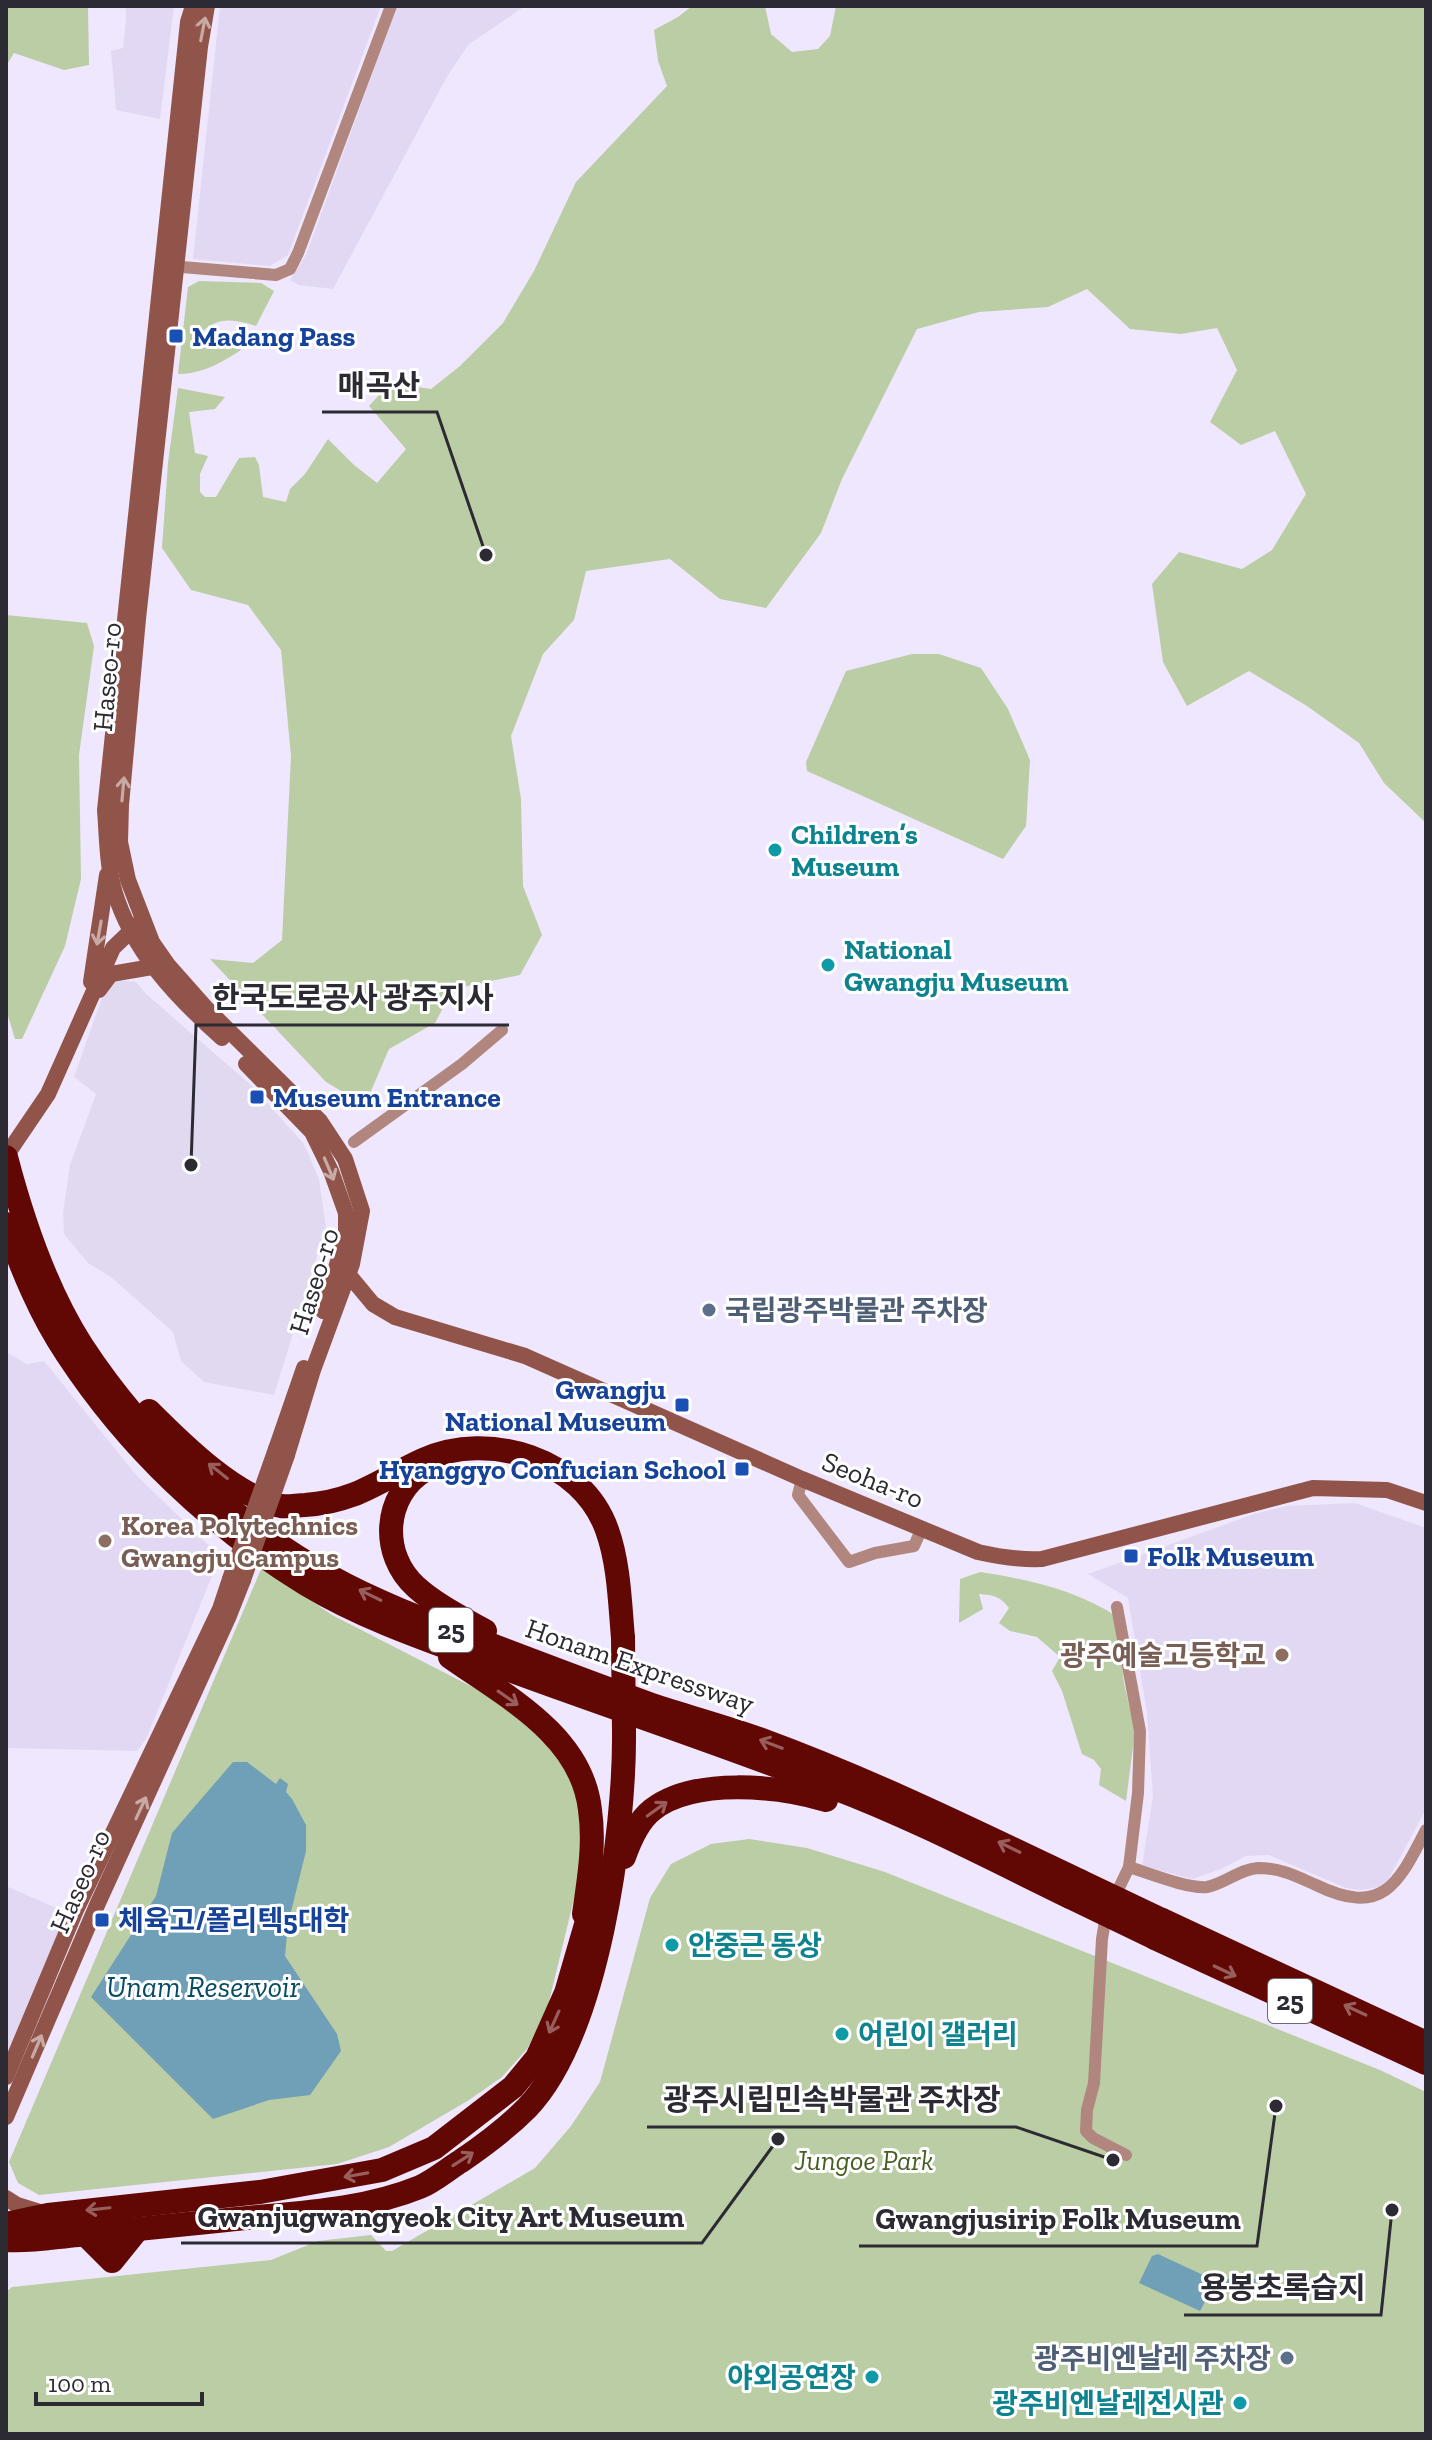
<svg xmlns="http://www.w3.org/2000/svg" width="1432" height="2440" font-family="'Zilla Slab','Noto Sans KR',serif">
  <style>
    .commercial { fill: #e0d9ef }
    .built { fill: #e2d8f4 }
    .green { fill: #bacda5 }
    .water { fill: #70a0b7 }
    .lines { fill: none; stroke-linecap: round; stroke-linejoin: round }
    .street { stroke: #b1867f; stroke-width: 12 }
    .secondary { stroke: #91544b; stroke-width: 16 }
    .highway { stroke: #610704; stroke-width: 24 }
    .secondary-bridge { stroke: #91544b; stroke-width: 16 }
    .highway-bridge { stroke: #610704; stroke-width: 24 }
    .oneway { stroke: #c8aaa5 }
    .oneway2 { stroke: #985e5c }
    .transit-dot { fill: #1a4fb4; stroke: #fff; stroke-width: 3 }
    .culture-dot { fill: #0f9aa8; stroke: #fff; stroke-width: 3 }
    .service-dot { fill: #5c6f8a; stroke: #fff; stroke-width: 3 }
    .education-dot { fill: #8d6e63; stroke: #fff; stroke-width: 3 }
    .labels { text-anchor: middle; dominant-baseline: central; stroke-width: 6; stroke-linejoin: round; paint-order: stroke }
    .shield { fill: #fff; stroke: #6b6a70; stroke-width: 2 }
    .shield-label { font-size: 26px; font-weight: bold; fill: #2c2a32 }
    .transit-label { font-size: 28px; font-weight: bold; fill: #164399; stroke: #fff; text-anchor: start }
    .street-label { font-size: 28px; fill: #2c2a32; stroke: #fff }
    .culture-label { font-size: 28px; font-weight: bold; fill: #0d838f; stroke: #fff; text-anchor: start }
    .service-label { font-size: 28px; font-weight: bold; fill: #4e5e75; stroke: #fff; text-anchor: start }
    .education-label { font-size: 28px; font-weight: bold; fill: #785e54; stroke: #fff; text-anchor: start }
    .park-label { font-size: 28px; font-style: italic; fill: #475f23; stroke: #fff }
    .water-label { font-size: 30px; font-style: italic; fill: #084c64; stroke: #fff }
    .leader { fill: none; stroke: #2c2a32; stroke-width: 3 }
    .callout-dot { fill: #2c2a32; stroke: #fff; stroke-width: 3 }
    .callout-label { font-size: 30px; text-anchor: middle; font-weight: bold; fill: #2c2a32; stroke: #fff; stroke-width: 6; stroke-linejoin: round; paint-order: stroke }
  </style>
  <rect width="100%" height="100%" fill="#efe7fd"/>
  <polygon class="commercial" points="114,980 136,982 146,994 251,1085 304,1144 319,1179 326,1227 274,1395 204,1382 181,1361 173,1332 111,1277 88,1263 64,1234 63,1213 70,1165 96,1094 74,1077 104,992"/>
  <g class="built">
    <polygon points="118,6 174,6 160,119 116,110 111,51 123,48 126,19 126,9"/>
    <polygon points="220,6 381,6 288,255 270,266 193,259"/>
    <polygon points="397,6 525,6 468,45 448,75 333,289 299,285 290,280 306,255"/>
    <polygon points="6,1352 27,1364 44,1361 137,1476 220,1556 147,1737 137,1751 6,1748"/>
    <polygon points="1355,1503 1426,1528 1426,1809 1388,1880 1378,1887 1361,1890 1346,1888 1269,1855 1246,1856 1221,1869 1193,1879 1142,1866 1153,1796 1147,1713 1128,1598 1088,1574 1254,1514 1287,1506"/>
    <polygon points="6,1886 68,1913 6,2055"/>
  </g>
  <g class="green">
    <polygon points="6,6 88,6 89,65 64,70 14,53 6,66"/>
    <polygon points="692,6 765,6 771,34 792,52 818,49 830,36 836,6 1426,6 1426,823 1384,783 1359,743 1307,706 1249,671 1187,706 1163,662 1152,584 1179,552 1242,569 1272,550 1306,494 1275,431 1241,445 1210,422 1237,370 1217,328 1181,334 1130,329 1087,289 1048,307 979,312 917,329 842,479 821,533 766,608 720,599 670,559 586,571 574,620 543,654 511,736 521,799 523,886 542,935 520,975 453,989 435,1023 389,1049 365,1105 326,1082 210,959 253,963 282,940 291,756 281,650 248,605 191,590 162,548 168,463 178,388 225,397 215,409 189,412 195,453 208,456 200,474 200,492 205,497 216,497 239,458 255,457 259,465 263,497 286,502 290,489 305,474 328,439 354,465 377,483 406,449 369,406 390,383 431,389 460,366 503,323 534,271 576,182 667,86 658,61 654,30 678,17"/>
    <path d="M199 281 261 283 274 291 256 326C236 320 220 316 203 331L207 341 227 340 241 350C221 363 202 374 178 374L188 287Z"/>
    <polygon points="6,615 87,623 94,646 79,755 81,879 65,946 22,1039 15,1039 6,1009"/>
    <polygon points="912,654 939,654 981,668 1008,709 1030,760 1026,826 1003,859 807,771 806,762 846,671"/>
    <polygon points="262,1567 332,1615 492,1697 541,1734 572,1781 584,1818 582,1866 546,2014 527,2049 502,2077 469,2100 389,2147 337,2164 39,2195 18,2183 9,2162"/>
    <path d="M980 1572C1027 1579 1076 1590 1116 1616L1124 1683 1135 1732 1126 1801 1099 1785 1101 1769 1094 1760 1082 1754 1062 1691 1052 1671 1060 1657 1037 1637 1010 1631 999 1623 1009 1608C1000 1596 993 1595 979 1594L983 1609 959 1623 960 1579Z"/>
    <polygon points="749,1839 807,1848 885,1872 1380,2070 1426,2092 1426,2434 6,2434 6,2292 12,2287 271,2260 318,2241 371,2235 386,2251 392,2251 535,2168 571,2126 600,2082 650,1898 671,1864 711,1844"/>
  </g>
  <g class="water">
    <polygon points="233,1762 247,1762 276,1784 280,1778 288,1784 286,1792 292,1799 306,1825 306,1851 288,1924 285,1956 337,2034 341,2051 310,2095 269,2100 213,2119 91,1997 156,1896 172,1833"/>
    <polygon points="1158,2254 1216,2281 1238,2277 1255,2279 1256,2283 1246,2303 1239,2301 1239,2292 1236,2286 1228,2283 1212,2289 1200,2311 1139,2283 1152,2256"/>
  </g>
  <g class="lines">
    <g class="street">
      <polyline points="170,266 276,275 290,269 298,253 391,6"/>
      <polyline points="354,1142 462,1064 502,1030"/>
      <polyline points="802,1479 798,1495 849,1562 875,1553 914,1546 922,1528"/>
      <polyline points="1117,1607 1140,1731 1138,1793 1129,1867 1106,1915 1102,1939 1094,2083 1087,2110 1086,2131 1093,2138 1126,2155"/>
      <path d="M1129 1867C1148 1873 1188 1889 1207 1887 1224 1884 1240 1869 1258 1868 1281 1868 1296 1876 1316 1885 1382 1917 1398 1885 1426 1830"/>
    </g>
    <g class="secondary">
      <path d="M193 6 188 22 105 810C107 836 107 864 114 890 132 951 176 997 222 1038"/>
      <polyline points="207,6 200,47 138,619 121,805 120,842 128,880 152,942 168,965 207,1009 320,1121 345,1159 362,1211 352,1264 313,1370 287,1455"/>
      <polyline points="91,982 107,875"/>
      <polyline points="99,990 111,974 152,967"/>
      <polyline points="246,1064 312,1132 331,1171 346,1213 346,1235 323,1311"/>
      <polyline points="6,1156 48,1094 113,948 139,923"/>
      <path d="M343 1268 373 1304 395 1317 525 1356 802 1479 978 1552C1000 1557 1019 1560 1042 1559L1313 1488 1387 1490 1426 1503"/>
      <polyline points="276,1449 304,1368"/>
      <polyline points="6,2077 76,1910 220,1609 230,1579"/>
      <polyline points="6,2117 98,1903 228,1618 243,1580"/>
      <polyline points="6,2198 17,2205 46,2214"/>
    </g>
    <g class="highway">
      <path d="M6 1157C23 1222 46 1290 82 1346 145 1442 230 1520 329 1576 379 1604 433 1623 486 1643 541 1664 596 1685 652 1705 688 1717 726 1727 762 1740 871 1780 975 1831 1080 1881"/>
      <path d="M6 1224C22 1269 40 1314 67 1354 128 1447 211 1526 306 1584 364 1619 430 1641 493 1664 606 1706 720 1743 832 1787 914 1818 992 1859 1070 1897"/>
      <path d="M149 1411C181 1443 235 1497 281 1506 288 1507 298 1505 305 1505 356 1502 381 1479 423 1460 489 1430 582 1459 607 1530 619 1563 620 1604 623 1638"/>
      <path d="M425 1470C383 1495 380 1555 416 1587 436 1605 462 1618 485 1631"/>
      <path d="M450 1657C505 1696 582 1735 590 1810 595 1844 589 1879 584 1914"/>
      <path d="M624 1857C630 1840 638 1821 652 1810 694 1777 779 1786 826 1800"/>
      <polyline points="1162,1920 1426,2043"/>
      <polyline points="1155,1938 1426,2063"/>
      <polyline points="6,2224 48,2215 260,2192 382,2170 434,2148 513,2087 537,2058 566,1993 594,1897"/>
      <polyline points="85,2234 112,2261 137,2230"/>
      <path d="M6 2240C29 2242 55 2237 78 2235 125 2230 171 2226 217 2221 285 2213 356 2213 420 2187 434 2181 448 2169 461 2161 483 2146 508 2127 527 2108 598 2034 625 1831 624 1732"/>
    </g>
    <g class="secondary-bridge">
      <polyline points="230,1579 276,1449"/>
      <polyline points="243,1580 287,1455"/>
    </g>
    <g class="highway-bridge">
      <polyline points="623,1638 624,1732"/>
      <polyline points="1080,1881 1162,1920"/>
      <polyline points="1070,1897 1155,1938"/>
    </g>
  </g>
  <defs><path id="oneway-shaft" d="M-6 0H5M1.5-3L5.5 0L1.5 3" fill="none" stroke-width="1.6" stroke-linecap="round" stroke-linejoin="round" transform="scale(2)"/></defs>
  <g class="oneway">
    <use href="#oneway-shaft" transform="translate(203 29) rotate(-79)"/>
    <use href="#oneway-shaft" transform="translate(123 789) rotate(-85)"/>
    <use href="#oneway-shaft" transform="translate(99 933) rotate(100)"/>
    <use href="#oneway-shaft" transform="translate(329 1169) rotate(67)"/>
    <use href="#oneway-shaft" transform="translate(141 1808) rotate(-65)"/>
    <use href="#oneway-shaft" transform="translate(37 2046) rotate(-67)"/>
  </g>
  <g class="oneway2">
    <use href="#oneway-shaft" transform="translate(218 1471) rotate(-142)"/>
    <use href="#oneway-shaft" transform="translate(370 1595) rotate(-154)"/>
    <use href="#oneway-shaft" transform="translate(508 1698) rotate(35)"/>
    <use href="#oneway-shaft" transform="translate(771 1744) rotate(-159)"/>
    <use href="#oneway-shaft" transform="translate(657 1809) rotate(-36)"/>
    <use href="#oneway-shaft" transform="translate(1009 1847) rotate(-154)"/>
    <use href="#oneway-shaft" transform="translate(1225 1971) rotate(25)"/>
    <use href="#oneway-shaft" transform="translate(1355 2010) rotate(-155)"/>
    <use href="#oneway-shaft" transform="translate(554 2022) rotate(114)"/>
    <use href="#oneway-shaft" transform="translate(463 2159) rotate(-33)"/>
    <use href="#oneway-shaft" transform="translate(356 2175) rotate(170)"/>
    <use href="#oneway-shaft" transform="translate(98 2209) rotate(174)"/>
  </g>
  <g class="transit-dot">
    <rect x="168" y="328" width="16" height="16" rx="4"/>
    <rect x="249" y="1089" width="16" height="16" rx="4"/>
    <rect x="674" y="1397" width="16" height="16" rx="4"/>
    <rect x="734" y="1461" width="16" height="16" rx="4"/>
    <rect x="1123" y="1548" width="16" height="16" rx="4"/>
    <rect x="94" y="1912" width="16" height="16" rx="4"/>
  </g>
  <g class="culture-dot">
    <circle cx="775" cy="850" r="8"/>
    <circle cx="828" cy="965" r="8"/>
    <circle cx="672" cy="1945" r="8"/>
    <circle cx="842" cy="2034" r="8"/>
    <circle cx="872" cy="2377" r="8"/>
    <circle cx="1240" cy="2403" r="8"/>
  </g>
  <g class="service-dot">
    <circle cx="709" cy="1310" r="8"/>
    <circle cx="1287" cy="2358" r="8"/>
  </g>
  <g class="education-dot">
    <circle cx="105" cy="1541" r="8"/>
    <circle cx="1282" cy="1655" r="8"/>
  </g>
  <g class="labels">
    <g class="shield">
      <rect x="429" y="1608" width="44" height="44" rx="6"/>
      <rect x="1268" y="1979" width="44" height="44" rx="6"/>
    </g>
    <g class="shield-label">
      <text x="451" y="1630">25</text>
      <text x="1290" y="2001">25</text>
    </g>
    <g class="transit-label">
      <text x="192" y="336">Madang Pass</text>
      <text x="273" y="1097">Museum Entrance</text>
      <text x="666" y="1389" text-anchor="end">Gwangju<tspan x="666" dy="32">National Museum</tspan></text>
      <text x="726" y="1469" text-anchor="end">Hyanggyo Confucian School</text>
      <text x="1147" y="1556">Folk Museum</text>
      <text x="118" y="1920">체육고/폴리텍5대학</text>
    </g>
    <g class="street-label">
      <text transform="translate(107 677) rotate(-85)">Haseo-ro</text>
      <text transform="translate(314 1281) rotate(-73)">Haseo-ro</text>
      <text transform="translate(873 1480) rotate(22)">Seoha-ro</text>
      <text transform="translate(640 1666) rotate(19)">Honam Expressway</text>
      <text transform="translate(80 1881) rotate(-66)">Haseo-ro</text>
    </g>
    <g class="culture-label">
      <text x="791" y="834">Children’s<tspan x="791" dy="32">Museum</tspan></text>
      <text x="844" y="949">National<tspan x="844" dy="32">Gwangju Museum</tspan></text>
      <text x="688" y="1945">안중근 동상</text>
      <text x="858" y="2034">어린이 갤러리</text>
      <text x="856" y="2377" text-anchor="end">야외공연장</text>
      <text x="1224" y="2403" text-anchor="end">광주비엔날레전시관</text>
    </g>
    <g class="service-label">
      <text x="725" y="1310">국립광주박물관 주차장</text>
      <text x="1271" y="2358" text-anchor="end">광주비엔날레 주차장</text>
    </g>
    <g class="education-label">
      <text x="121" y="1525">Korea Polytechnics<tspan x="121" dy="32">Gwangju Campus</tspan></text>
      <text x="1266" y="1655" text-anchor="end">광주예술고등학교</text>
    </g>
    <g class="park-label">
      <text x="864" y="2160">Jungoe Park</text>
    </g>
    <g class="water-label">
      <text x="203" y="1987">Unam Reservoir</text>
    </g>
  </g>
  <path class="leader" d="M486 555L437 412H322M191 1165L196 1025H509M1113 2160L1016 2127H647M778 2139L702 2243H181M1276 2106L1257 2246H859M1392 2210L1381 2315H1184"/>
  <g class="callout-dot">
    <circle cx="486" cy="555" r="8"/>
    <circle cx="191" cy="1165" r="8"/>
    <circle cx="1113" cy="2160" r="8"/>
    <circle cx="778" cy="2139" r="8"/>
    <circle cx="1276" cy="2106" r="8"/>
    <circle cx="1392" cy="2210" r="8"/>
  </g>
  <g class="callout-label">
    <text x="379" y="396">매곡산</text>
    <text x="353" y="1008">한국도로공사 광주지사</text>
    <text x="832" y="2110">광주시립민속박물관 주차장</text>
    <text x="441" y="2227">Gwanjugwangyeok City Art Museum</text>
    <text x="1058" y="2229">Gwangjusirip Folk Museum</text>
    <text x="1283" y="2298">용봉초록습지</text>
  </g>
  <rect width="1432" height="2440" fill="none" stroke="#2c2a32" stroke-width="16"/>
  <path d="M36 2392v12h166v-12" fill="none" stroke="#2c2a32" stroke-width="4"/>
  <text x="48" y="2392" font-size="24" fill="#2c2a32" stroke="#ffffff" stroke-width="6" paint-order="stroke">100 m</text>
</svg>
